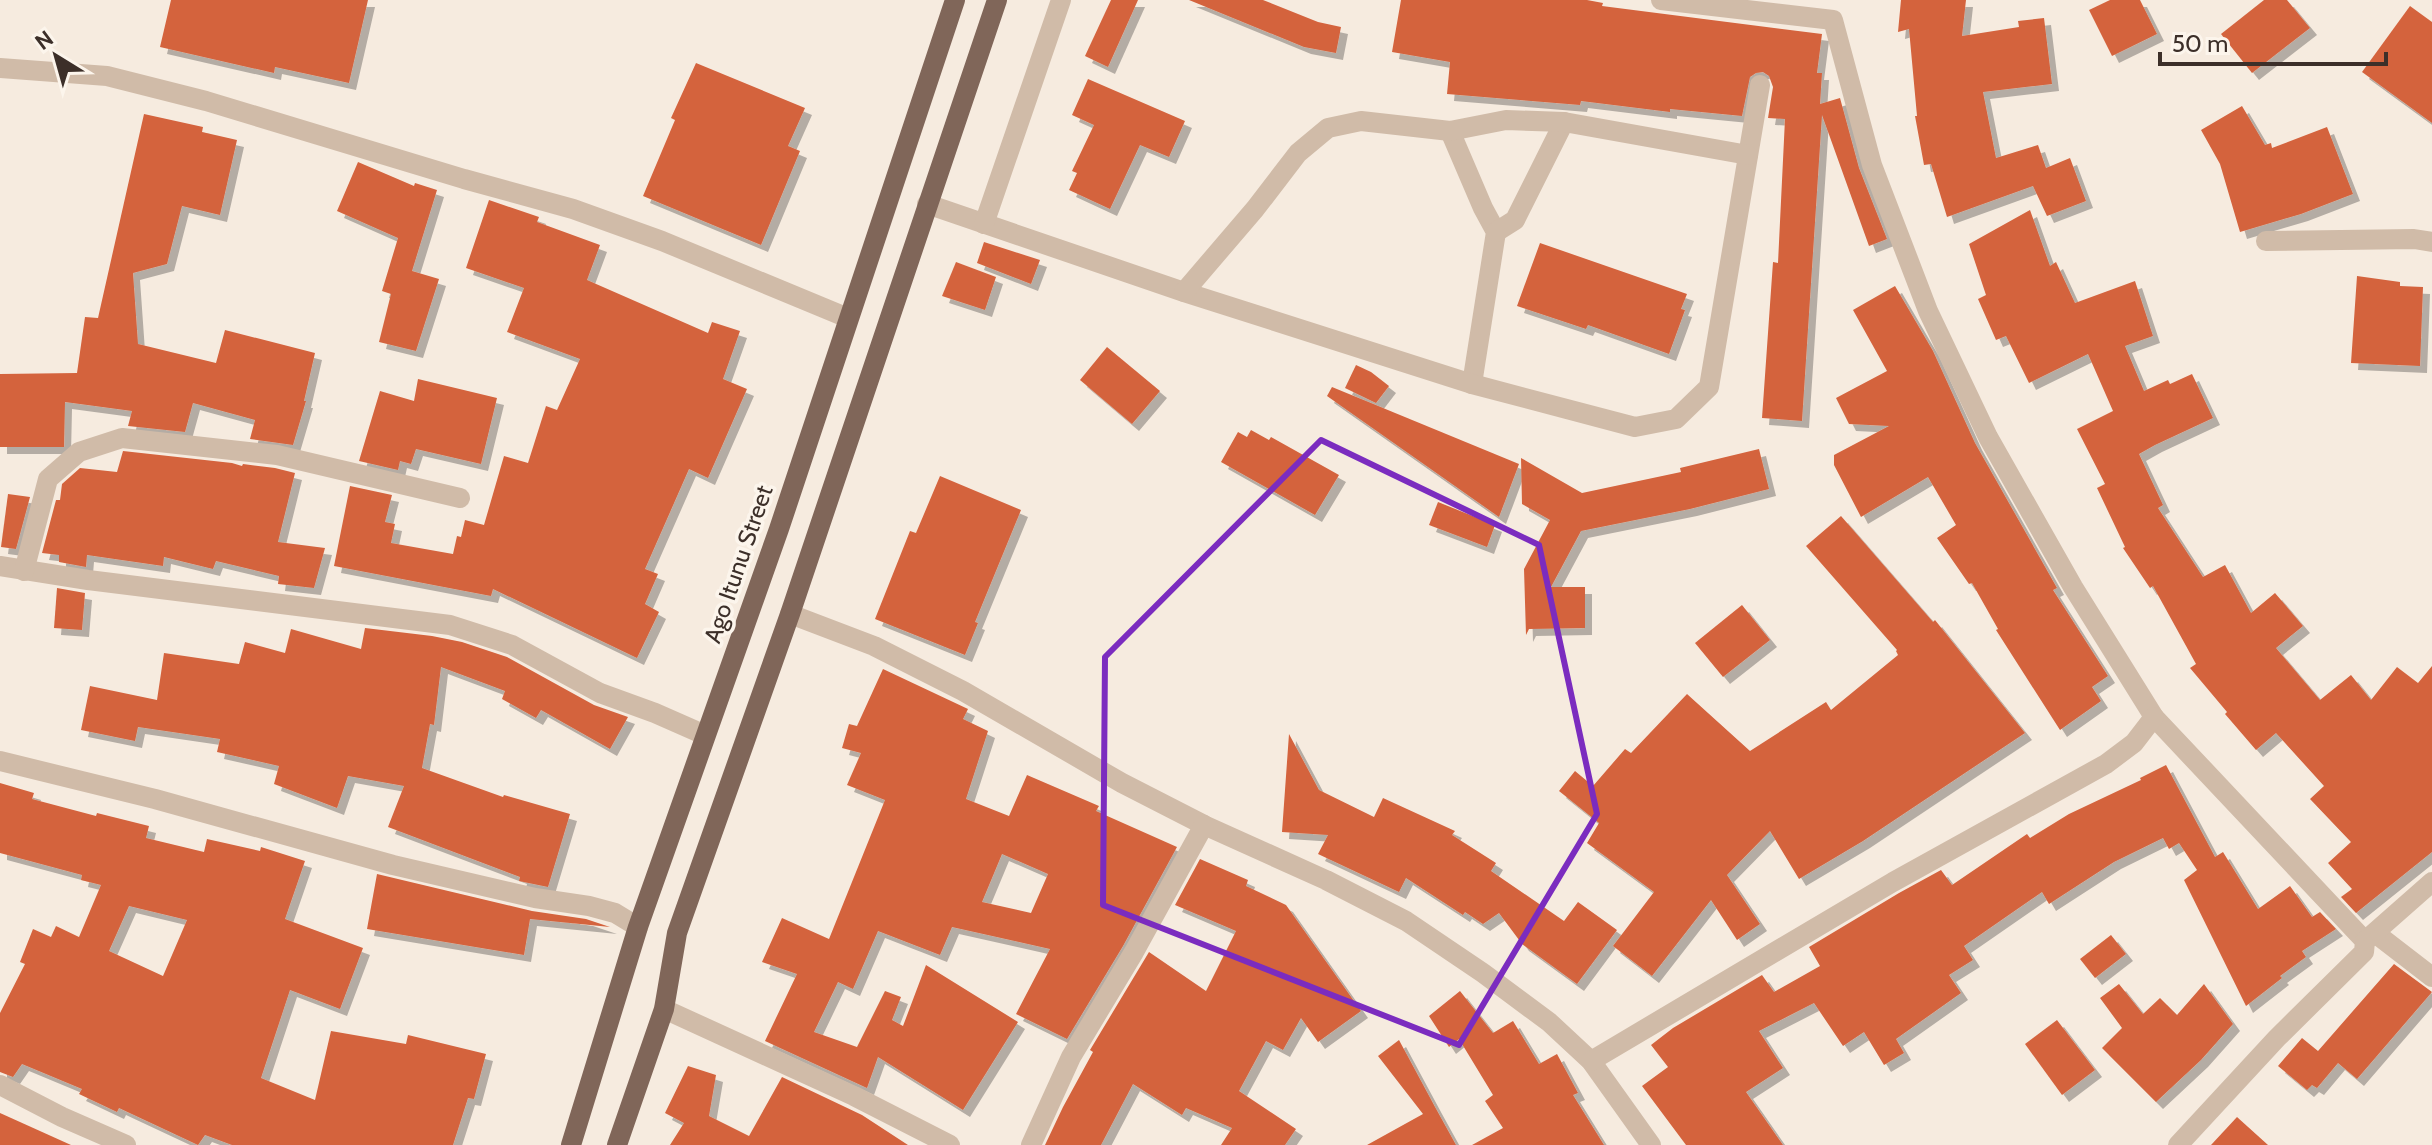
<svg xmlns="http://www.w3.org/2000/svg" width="2432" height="1145" font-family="Cabin,sans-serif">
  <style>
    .building { fill: #d4633e; fill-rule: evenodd; filter: url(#shadow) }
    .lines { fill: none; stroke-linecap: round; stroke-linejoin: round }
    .minor { stroke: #d0bba8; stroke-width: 20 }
    .major { stroke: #806659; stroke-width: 20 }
    .marked { fill: none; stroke: #7b2cbf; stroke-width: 6; stroke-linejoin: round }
    .labels { text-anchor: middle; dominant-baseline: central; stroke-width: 7; stroke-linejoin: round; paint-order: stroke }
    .street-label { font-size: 24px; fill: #3c2f29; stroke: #fcf5ec }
  </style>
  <defs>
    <filter id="shadow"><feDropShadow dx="7" dy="7" stdDeviation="0" flood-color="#0004"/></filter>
  </defs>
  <rect width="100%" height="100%" fill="#f6ebdf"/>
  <g class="building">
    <polygon points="171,0 368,0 349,83 275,67 274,73 160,47"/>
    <polygon points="1111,0 1138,0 1108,67 1085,56"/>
    <polygon points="1189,0 1263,0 1318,22 1341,27 1336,53 1304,47"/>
    <polygon points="1401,0 1587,0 1603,3 1602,6 1822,34 1817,73 1822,73 1820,104 1840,98 1859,168 1887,239 1869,246 1822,115 1802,421 1762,418 1773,262 1778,263 1785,119 1768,118 1773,87 1769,76 1763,72 1756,73 1750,77 1742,116 1670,109 1670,112 1581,101 1580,105 1447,94 1450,62 1392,52"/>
    <polygon points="1901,0 1966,0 1962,36 2019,27 2018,21 2044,18 2052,84 1983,92 1996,158 2038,145 2046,168 2070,158 2086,201 2047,216 2033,186 1947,217 1931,164 1924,165 1915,116 1917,116 1909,29 1898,32"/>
    <polygon points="2110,0 2140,0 2157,34 2112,56 2089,10"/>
    <polygon points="2264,0 2287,0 2310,28 2252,73 2221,34"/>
    <polygon points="2410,6 2432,22 2432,123 2362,72"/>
    <polygon points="696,63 805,108 788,146 800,151 761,245 643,196 675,120 671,118"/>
    <polygon points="1088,79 1185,121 1169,157 1140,145 1110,209 1069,190 1077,173 1072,171 1094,125 1072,115"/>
    <polygon points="2242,106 2265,145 2271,143 2272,148 2327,127 2353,194 2301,214 2240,232 2220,164 2201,130"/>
    <polygon points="144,114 203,127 202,132 237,140 220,215 182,206 167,264 133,273 138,344 216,363 225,330 315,353 304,401 306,401 293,445 250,439 255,420 193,403 185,432 128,426 132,411 65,402 64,447 0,447 0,374 77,373 85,317 98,318"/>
    <polygon points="358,162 414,186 415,183 437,190 412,271 439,279 416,351 379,342 391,294 382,291 398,238 337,211"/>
    <polygon points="489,200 539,217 537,222 600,245 587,280 708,333 712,322 740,331 723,379 747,389 708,478 689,469 645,569 658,574 645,604 659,612 637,658 493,589 491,596 334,566 350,486 392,495 385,522 395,524 391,543 453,554 457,536 461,537 465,520 484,525 504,456 528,463 546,406 557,410 580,359 507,332 524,288 466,268"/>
    <polygon points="2030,210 2050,266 2056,262 2075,303 2135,281 2153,336 2125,346 2144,391 2168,380 2170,384 2192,374 2213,418 2155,445 2139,454 2163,505 2158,508 2203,577 2225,565 2251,613 2275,593 2303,626 2276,648 2320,700 2351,675 2371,700 2397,667 2418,683 2432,666 2432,852 2356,913 2341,897 2352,889 2328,863 2351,842 2310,799 2324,786 2276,733 2256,750 2225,714 2227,712 2190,668 2196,664 2153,586 2150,588 2123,548 2125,547 2097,488 2105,484 2077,429 2113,411 2088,354 2029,383 2006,336 1996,340 1978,299 1986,295 1969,244"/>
    <polygon points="984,242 1040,260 1031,284 977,263"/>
    <polygon points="1540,243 1687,294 1681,309 1685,310 1669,354 1588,325 1586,329 1517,306"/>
    <polygon points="956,262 996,277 985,310 942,296"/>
    <polygon points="2357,276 2400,282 2400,286 2423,287 2420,366 2351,363"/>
    <polygon points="1895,286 1933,351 1975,443 2057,588 2053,590 2108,676 2092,687 2101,701 2060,730 1996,630 1998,629 1972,583 1969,584 1937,538 1956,525 1928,477 1861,517 1834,465 1834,455 1889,426 1849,424 1836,398 1887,371 1853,310"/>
    <polygon points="1107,347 1160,391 1132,424 1080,380"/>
    <polygon points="1356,365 1371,372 1389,386 1376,403 1345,388"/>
    <polygon points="418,379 497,398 481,464 416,449 411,464 400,461 398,470 359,461 380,391 414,401"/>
    <polygon points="1332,387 1519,464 1499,517 1327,396"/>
    <polygon points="1251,430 1269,440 1271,437 1339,475 1315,515 1221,462 1238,432 1247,437"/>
    <polygon points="1759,449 1769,489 1690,509 1581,531 1551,587 1585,587 1585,628 1529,629 1526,635 1524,569 1550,520 1522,504 1521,458 1582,493 1681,472 1680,468"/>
    <polygon points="123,451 232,463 242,466 243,464 275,468 295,473 278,542 325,548 314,588 278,584 279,576 216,561 213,569 164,557 163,566 87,555 86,567 59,562 59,555 42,553 56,500 60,500 62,484 80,468 117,472"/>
    <polygon points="940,476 1021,510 975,622 978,623 965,655 875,619 910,531 916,533"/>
    <polygon points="8,494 30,497 16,549 1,547"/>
    <polygon points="1438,502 1495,525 1487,547 1429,525"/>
    <polygon points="1841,516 1933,622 1935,620 2025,733 1863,841 1799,879 1770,831 1727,875 1760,924 1737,940 1711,900 1652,976 1613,946 1654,892 1587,843 1599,823 1559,791 1575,771 1593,786 1625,749 1631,753 1687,694 1750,751 1826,702 1831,710 1898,655 1896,651 1897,650 1806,546"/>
    <polygon points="57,588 85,593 82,630 54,628"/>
    <polygon points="1742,605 1770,640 1723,677 1695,643"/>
    <polygon points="365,628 432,636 462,642 507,657 594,705 628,717 610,749 541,710 536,718 502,699 505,691 441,667 434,725 430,724 422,768 503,797 504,795 570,814 548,887 519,881 520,877 388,827 404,786 348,776 337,808 274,784 279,766 217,752 220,739 138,727 135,741 81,730 90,686 157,700 164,653 239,664 245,642 285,653 291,629 361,649"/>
    <path d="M883 669 968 709 963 719 988 731 966 799 1009 816 1027 775 1099 806 1096 811 1177 847 1123 946 1067 1039 1016 1014 1050 949 952 927 940 955 878 931 853 989 838 982 814 1032 857 1047 885 991 901 997 892 1020 903 1026 926 965 1018 1022 963 1110 878 1057 867 1088 765 1041 797 974 762 962 782 918 829 939 885 800 847 785 861 753 842 748 849 724 857 726ZM1002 854 1048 874 1031 913 982 902Z"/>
    <polygon points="1289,734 1319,790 1374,817 1383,798 1455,831 1452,835 1496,863 1491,871 1564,921 1578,902 1617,930 1577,984 1522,944 1499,913 1483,924 1465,912 1463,915 1406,878 1399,892 1318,854 1328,835 1282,832"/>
    <polygon points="2166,765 2215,857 2223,852 2258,909 2290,886 2312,917 2320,912 2336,929 2302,951 2306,957 2280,976 2282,978 2246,1006 2184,880 2197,870 2179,843 2169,849 2163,838 2114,862 2049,904 2042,892 1964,946 1973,960 1949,975 1961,993 1896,1039 1904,1053 1884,1065 1864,1032 1843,1046 1814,1003 1759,1031 1783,1068 1746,1092 1783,1145 1686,1145 1642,1086 1668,1067 1651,1045 1673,1028 1762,975 1774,992 1820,966 1809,947 1899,893 1941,870 1952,885 2027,834 2030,838 2069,814 2141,780 2140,778"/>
    <path d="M0 783 34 793 32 799 96 816 97 813 149 826 146 838 204 852 207 839 260 851 261 847 305 861 285 919 363 948 340 1009 290 990 261 1078 315 1100 331 1031 406 1044 408 1035 486 1054 474 1099 468 1098 453 1145H232L205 1135 198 1145 119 1108 117 1112 79 1094 82 1089 22 1064 13 1077 0 1072V1013L25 964 20 962 33 929 51 937 56 926 79 937 101 885 81 880 82 875 0 853ZM129 906 187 920 163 976 109 951Z"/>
    <polygon points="1200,859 1248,880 1246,886 1286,905 1361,1011 1318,1042 1301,1018 1283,1050 1266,1041 1239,1091 1296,1129 1285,1145 1221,1145 1232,1128 1186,1108 1182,1115 1133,1084 1101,1145 1045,1145 1063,1107 1093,1052 1090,1050 1149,952 1206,991 1236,931 1175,905"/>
    <polygon points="377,874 532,911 586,919 610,927 530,919 524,955 367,929"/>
    <polygon points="2111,935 2126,954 2095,978 2080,959"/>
    <polygon points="2394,964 2432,992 2357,1079 2338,1063 2317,1088 2312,1085 2307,1090 2278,1066 2302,1038 2318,1051"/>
    <polygon points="2119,984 2143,1014 2160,998 2177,1015 2204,984 2233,1024 2201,1060 2156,1102 2102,1048 2122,1028 2100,998"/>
    <polygon points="1460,991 1493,1033 1513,1021 1539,1064 1557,1054 1578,1093 1573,1095 1604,1145 1472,1145 1503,1128 1485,1101 1493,1095 1459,1039 1449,1047 1429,1016"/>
    <polygon points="2057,1020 2095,1070 2062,1095 2025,1044"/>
    <polygon points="1399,1040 1435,1107 1456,1145 1367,1145 1423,1114 1378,1056"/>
    <polygon points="688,1066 716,1075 709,1116 749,1136 782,1077 862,1115 908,1145 670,1145 684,1123 665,1113"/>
    <polygon points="0,1113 71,1145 0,1145"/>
    <polygon points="2237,1117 2268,1145 2211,1145"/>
  </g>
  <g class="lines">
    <g class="minor">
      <polyline points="1661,0 1833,20 1872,165 1928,311 1988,437 2073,587 2154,717 2365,941 2364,952 2277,1038 2178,1145"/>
      <polyline points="0,68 107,76 206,101 464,179 573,209 662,241 848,318"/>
      <polyline points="1450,131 1483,208 1496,232 1472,384"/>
      <polyline points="927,204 1184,292 1472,384 1635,427 1676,419 1709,387 1760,85"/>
      <polyline points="984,224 1061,0"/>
      <polyline points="1496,232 1515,220 1564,122"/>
      <polyline points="2266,241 2414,239 2432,242"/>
      <polyline points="1184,292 1255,209 1298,153 1328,128 1361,121 1450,131 1506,120 1564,122 1748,155"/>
      <polyline points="0,566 88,580 450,625 512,645 600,693 655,713 705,735"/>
      <polyline points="24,571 48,479 79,452 122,438 277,455 460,498"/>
      <polyline points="790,614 874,646 963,691 1122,783 1204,825 1326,880 1406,921 1483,973 1549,1022 1591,1061 1651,1145"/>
      <polyline points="0,761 155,799 393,865 535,898 589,906 615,913 638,927"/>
      <polyline points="2375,933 2432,977"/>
      <polyline points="2365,941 2432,882"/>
      <polyline points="664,1009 854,1096 950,1145"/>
      <polyline points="1591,1061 1893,882 2106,764 2134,743 2154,717"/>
      <polyline points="0,1085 62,1117 126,1145"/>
      <polyline points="1031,1145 1071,1057 1134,952 1204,825"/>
    </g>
    <g class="major">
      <polyline points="571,1145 638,927 779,529 955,0"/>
      <polyline points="617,1145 664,1009 677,933 790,614 997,0"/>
    </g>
  </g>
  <path class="marked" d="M1321 440 1539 545 1597 814 1459 1045 1103 905 1105 657Z"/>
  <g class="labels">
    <g class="street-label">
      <text transform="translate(738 564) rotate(-71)">Ago Itunu Street</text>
    </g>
  </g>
  <g transform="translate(56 56) rotate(323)" stroke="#fcf5ec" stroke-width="6" paint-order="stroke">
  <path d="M0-6L14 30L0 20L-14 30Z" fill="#3c2f29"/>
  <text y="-12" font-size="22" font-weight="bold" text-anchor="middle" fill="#3c2f29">N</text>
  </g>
  <path d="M2160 52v12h226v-12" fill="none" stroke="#3c2f29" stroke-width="4"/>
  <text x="2172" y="52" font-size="24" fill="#3c2f29" stroke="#fcf5ec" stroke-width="6" paint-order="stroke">50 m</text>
</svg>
